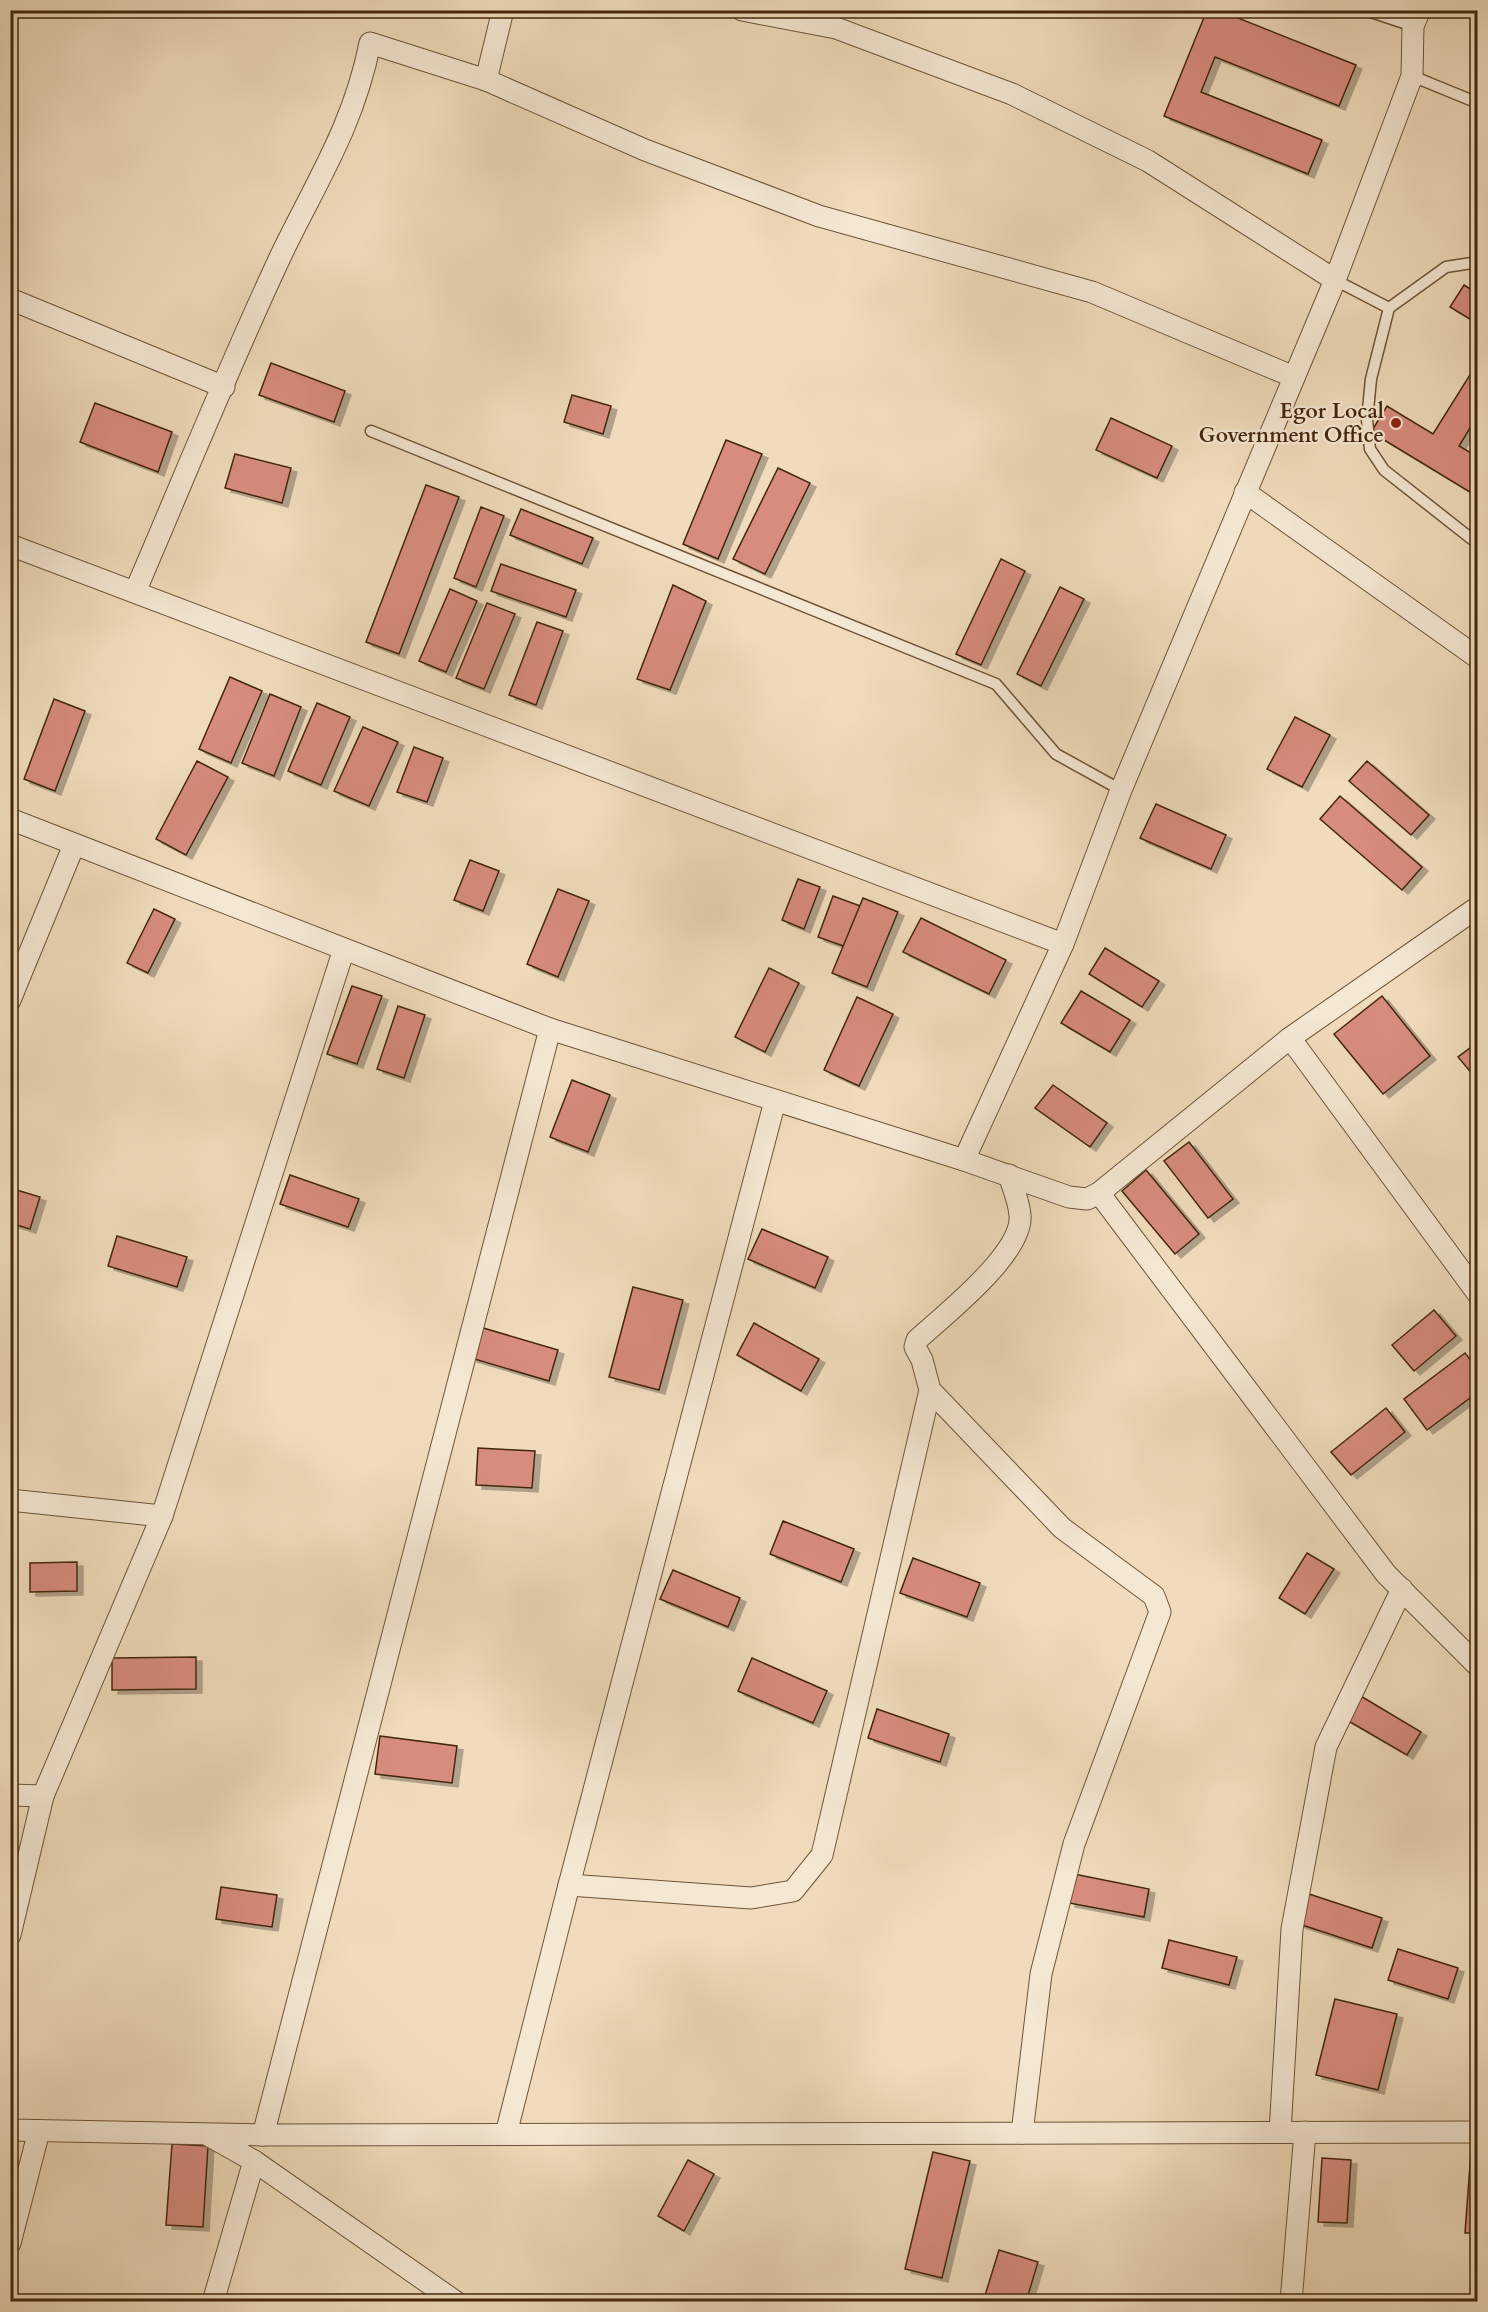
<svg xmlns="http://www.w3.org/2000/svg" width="1488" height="2312" font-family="Cardo,serif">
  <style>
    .building { fill: #d88c7e; stroke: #42270a; stroke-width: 1.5; filter: url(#shadow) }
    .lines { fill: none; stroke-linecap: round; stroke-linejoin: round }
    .lane-casing { stroke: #6e5436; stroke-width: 13 }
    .street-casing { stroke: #6e5436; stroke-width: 23 }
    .lane { stroke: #f5e8d3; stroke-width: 10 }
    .street { stroke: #f5e8d3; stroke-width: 21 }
    .poi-dot { fill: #8f2418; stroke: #f5e8d3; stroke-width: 2 }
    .labels { text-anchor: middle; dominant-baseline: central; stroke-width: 4.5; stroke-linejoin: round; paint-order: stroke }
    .poi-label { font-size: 21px; font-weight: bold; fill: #42270a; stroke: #f5e8d3; text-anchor: end }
  </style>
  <defs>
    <filter id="shadow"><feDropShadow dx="6" dy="4" stdDeviation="0" flood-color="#0004"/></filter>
  </defs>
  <rect width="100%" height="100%" fill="#f0dcbc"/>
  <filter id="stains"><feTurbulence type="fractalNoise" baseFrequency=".00333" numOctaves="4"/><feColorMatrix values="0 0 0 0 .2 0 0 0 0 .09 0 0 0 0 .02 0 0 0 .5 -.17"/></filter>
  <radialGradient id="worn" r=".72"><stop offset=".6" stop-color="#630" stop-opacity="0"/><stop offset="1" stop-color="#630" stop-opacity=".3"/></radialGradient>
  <g class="building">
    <polygon points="1207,10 1218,10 1356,65 1339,106 1215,57 1201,92 1322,140 1308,174 1164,116"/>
    <polygon points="1464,285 1478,294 1478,324 1450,307"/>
    <polygon points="1478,362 1478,415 1459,446 1478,457 1478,497 1371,432 1387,406 1433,434"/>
    <polygon points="271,363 345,391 334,422 259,395"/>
    <polygon points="572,395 611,406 603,434 564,422"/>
    <polygon points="95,403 172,432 158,472 80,442"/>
    <polygon points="1111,418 1172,446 1157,478 1096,450"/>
    <polygon points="726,440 762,454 718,559 683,544"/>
    <polygon points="235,454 291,468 282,503 225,488"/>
    <polygon points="778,468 810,483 765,574 733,559"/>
    <polygon points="426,485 459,497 399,654 366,642"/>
    <polygon points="481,507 504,516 476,587 454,578"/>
    <polygon points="521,509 593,538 582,564 510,535"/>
    <polygon points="1001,559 1025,571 981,665 956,654"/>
    <polygon points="501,564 576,590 566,617 491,591"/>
    <polygon points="673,585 706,601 670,690 637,679"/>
    <polygon points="1060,587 1084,599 1041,686 1017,674"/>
    <polygon points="450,589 477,601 446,672 419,661"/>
    <polygon points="487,603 515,614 484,689 456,678"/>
    <polygon points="537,622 563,631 536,705 509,695"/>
    <polygon points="230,677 262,691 231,763 199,749"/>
    <polygon points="270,694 301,707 274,776 242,763"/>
    <polygon points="54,699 85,711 55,791 24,779"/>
    <polygon points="317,703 350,717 321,785 288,771"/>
    <polygon points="1295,717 1330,735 1302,787 1267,769"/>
    <polygon points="363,727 398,742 369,806 334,791"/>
    <polygon points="414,747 443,758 427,802 397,792"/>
    <polygon points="197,761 228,777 186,855 156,839"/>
    <polygon points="1367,761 1429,815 1411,835 1349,781"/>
    <polygon points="1340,796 1422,867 1402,890 1320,819"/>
    <polygon points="1156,804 1226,835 1211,869 1140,838"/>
    <polygon points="470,860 499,871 483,911 454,900"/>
    <polygon points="798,879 820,887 804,929 782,920"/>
    <polygon points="558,889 589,901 558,977 527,964"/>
    <polygon points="833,896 863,907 849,948 818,937"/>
    <polygon points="863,898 898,912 867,987 832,973"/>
    <polygon points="154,909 175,919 148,973 127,963"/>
    <polygon points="921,918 1006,960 989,994 903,952"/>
    <polygon points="1105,948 1159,981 1142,1007 1089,974"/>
    <polygon points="769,968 799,983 765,1052 735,1037"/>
    <polygon points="352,986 382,996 357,1064 327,1054"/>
    <polygon points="1081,991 1130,1020 1110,1052 1061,1023"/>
    <polygon points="1382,996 1430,1056 1383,1094 1334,1034"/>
    <polygon points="857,997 893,1014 859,1086 824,1070"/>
    <polygon points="398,1006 425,1015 404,1078 377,1069"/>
    <polygon points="1478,1042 1478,1081 1458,1057"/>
    <polygon points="572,1080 610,1095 588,1152 550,1137"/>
    <polygon points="1053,1085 1107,1123 1090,1147 1035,1108"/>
    <polygon points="1189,1142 1233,1199 1208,1218 1164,1161"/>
    <polygon points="1146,1170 1199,1234 1175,1254 1122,1191"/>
    <polygon points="290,1175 359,1199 348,1227 280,1204"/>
    <polygon points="10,1188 40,1197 30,1229 10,1223"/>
    <polygon points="762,1229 828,1257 815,1288 748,1259"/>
    <polygon points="117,1236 187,1257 177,1287 108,1266"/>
    <polygon points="633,1287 683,1300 659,1390 609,1377"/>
    <polygon points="1434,1310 1456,1336 1414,1371 1392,1345"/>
    <polygon points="754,1323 819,1359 801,1391 737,1355"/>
    <polygon points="480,1327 558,1350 549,1381 471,1358"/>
    <polygon points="1465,1353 1478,1370 1478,1392 1427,1430 1404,1399"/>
    <polygon points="1386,1408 1405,1432 1351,1475 1331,1452"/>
    <polygon points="478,1448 535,1451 532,1488 476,1485"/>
    <polygon points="783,1521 854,1549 841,1582 770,1554"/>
    <polygon points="1307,1553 1334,1569 1305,1614 1279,1598"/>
    <polygon points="913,1558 980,1583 967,1617 900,1593"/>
    <polygon points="77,1562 77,1591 30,1592 30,1563"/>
    <polygon points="673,1570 740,1598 728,1627 660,1599"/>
    <polygon points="196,1657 196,1689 112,1690 112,1658"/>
    <polygon points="752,1658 827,1691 813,1723 738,1691"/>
    <polygon points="1359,1695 1421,1732 1407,1755 1345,1719"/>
    <polygon points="877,1709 949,1734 940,1762 868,1738"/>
    <polygon points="380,1736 457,1746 452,1783 375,1774"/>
    <polygon points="1074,1874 1149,1889 1144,1917 1069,1903"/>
    <polygon points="221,1887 277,1895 272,1927 216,1919"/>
    <polygon points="1306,1893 1382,1918 1372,1948 1296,1923"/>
    <polygon points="1169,1940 1237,1957 1229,1985 1162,1968"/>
    <polygon points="1398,1949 1458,1968 1448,1999 1388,1980"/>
    <polygon points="1335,1999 1397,2014 1378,2090 1316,2075"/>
    <polygon points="172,2144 208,2146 203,2227 166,2225"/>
    <polygon points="1471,2151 1478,2152 1478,2233 1465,2233"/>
    <polygon points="933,2152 970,2161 942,2278 905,2269"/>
    <polygon points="1322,2158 1351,2160 1347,2223 1318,2222"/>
    <polygon points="688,2160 714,2174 684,2231 658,2216"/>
    <polygon points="999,2250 1038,2262 1026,2302 983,2302"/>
  </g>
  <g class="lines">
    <defs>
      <g id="lane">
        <polyline points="1365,10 1413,26"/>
        <polyline points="1412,76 1478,103"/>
        <polyline points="1478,262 1446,267 1389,308 1371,379 1367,420 1370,449 1384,470 1478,544"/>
        <polyline points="1335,280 1389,308"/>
        <polyline points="371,431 996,684 1056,754 1121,790"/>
      </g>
      <g id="street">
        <polyline points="742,10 836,28 1012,94 1148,161 1335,280"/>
        <polyline points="486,80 503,10"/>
        <polyline points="10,299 224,387"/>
        <polyline points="1245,492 1478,658"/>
        <polyline points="10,545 1063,944"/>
        <path d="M135 592C184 478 230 363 283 251 318 179 354 124 370 43L486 80 645 150 819 216 1092 292 1294 377"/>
        <polyline points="10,819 550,1029 964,1160 1069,1197 1087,1199 1099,1193 1290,1038 1478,907"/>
        <polyline points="10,1000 74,845"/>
        <polyline points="1290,1038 1478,1294"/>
        <polyline points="964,1160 1063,944 1121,790 1335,280 1412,76 1413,26 1420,10"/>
        <path d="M1009 1175C1013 1188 1019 1202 1020 1215 1024 1253 943 1316 917 1340L915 1347 922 1360 930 1390 1062 1528 1154 1596 1160 1612 1074 1844 1041 1974 1022 2133"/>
        <polyline points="1099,1193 1386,1574 1478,1666"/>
        <polyline points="10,1500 162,1516"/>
        <polyline points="10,1795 43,1796"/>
        <polyline points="569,1885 751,1898 793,1891 822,1855 930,1390"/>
        <polyline points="10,1935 43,1796 162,1516 344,949"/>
        <polyline points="10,2130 263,2135 1478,2132"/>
        <polyline points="1280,2132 1292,1929 1326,1747 1402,1589"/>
        <polyline points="506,2134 569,1885 775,1101"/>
        <polyline points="208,2135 254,2161 456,2302"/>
        <polyline points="263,2135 550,1029"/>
        <polyline points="10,2243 39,2131"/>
        <polyline points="216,2302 215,2295 254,2161"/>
        <polyline points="1291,2302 1305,2132"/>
      </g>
    </defs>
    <use href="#lane" class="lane-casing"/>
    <use href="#street" class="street-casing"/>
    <use href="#lane" class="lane"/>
    <use href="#street" class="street"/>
  </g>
  <circle class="poi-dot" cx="1396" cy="423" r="6"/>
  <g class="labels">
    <g class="poi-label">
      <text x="1384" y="411">Egor Local<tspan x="1384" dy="24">Government Office</tspan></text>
    </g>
  </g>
  <rect width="1488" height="2312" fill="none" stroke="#f0dcbc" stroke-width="36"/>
  <rect x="12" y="12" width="1464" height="2288" fill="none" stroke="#42270a" stroke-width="3"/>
  <rect x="18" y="18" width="1452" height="2276" fill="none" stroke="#42270a" stroke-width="1.5"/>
  <rect width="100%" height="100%" filter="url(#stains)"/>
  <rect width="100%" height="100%" fill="url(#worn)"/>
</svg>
